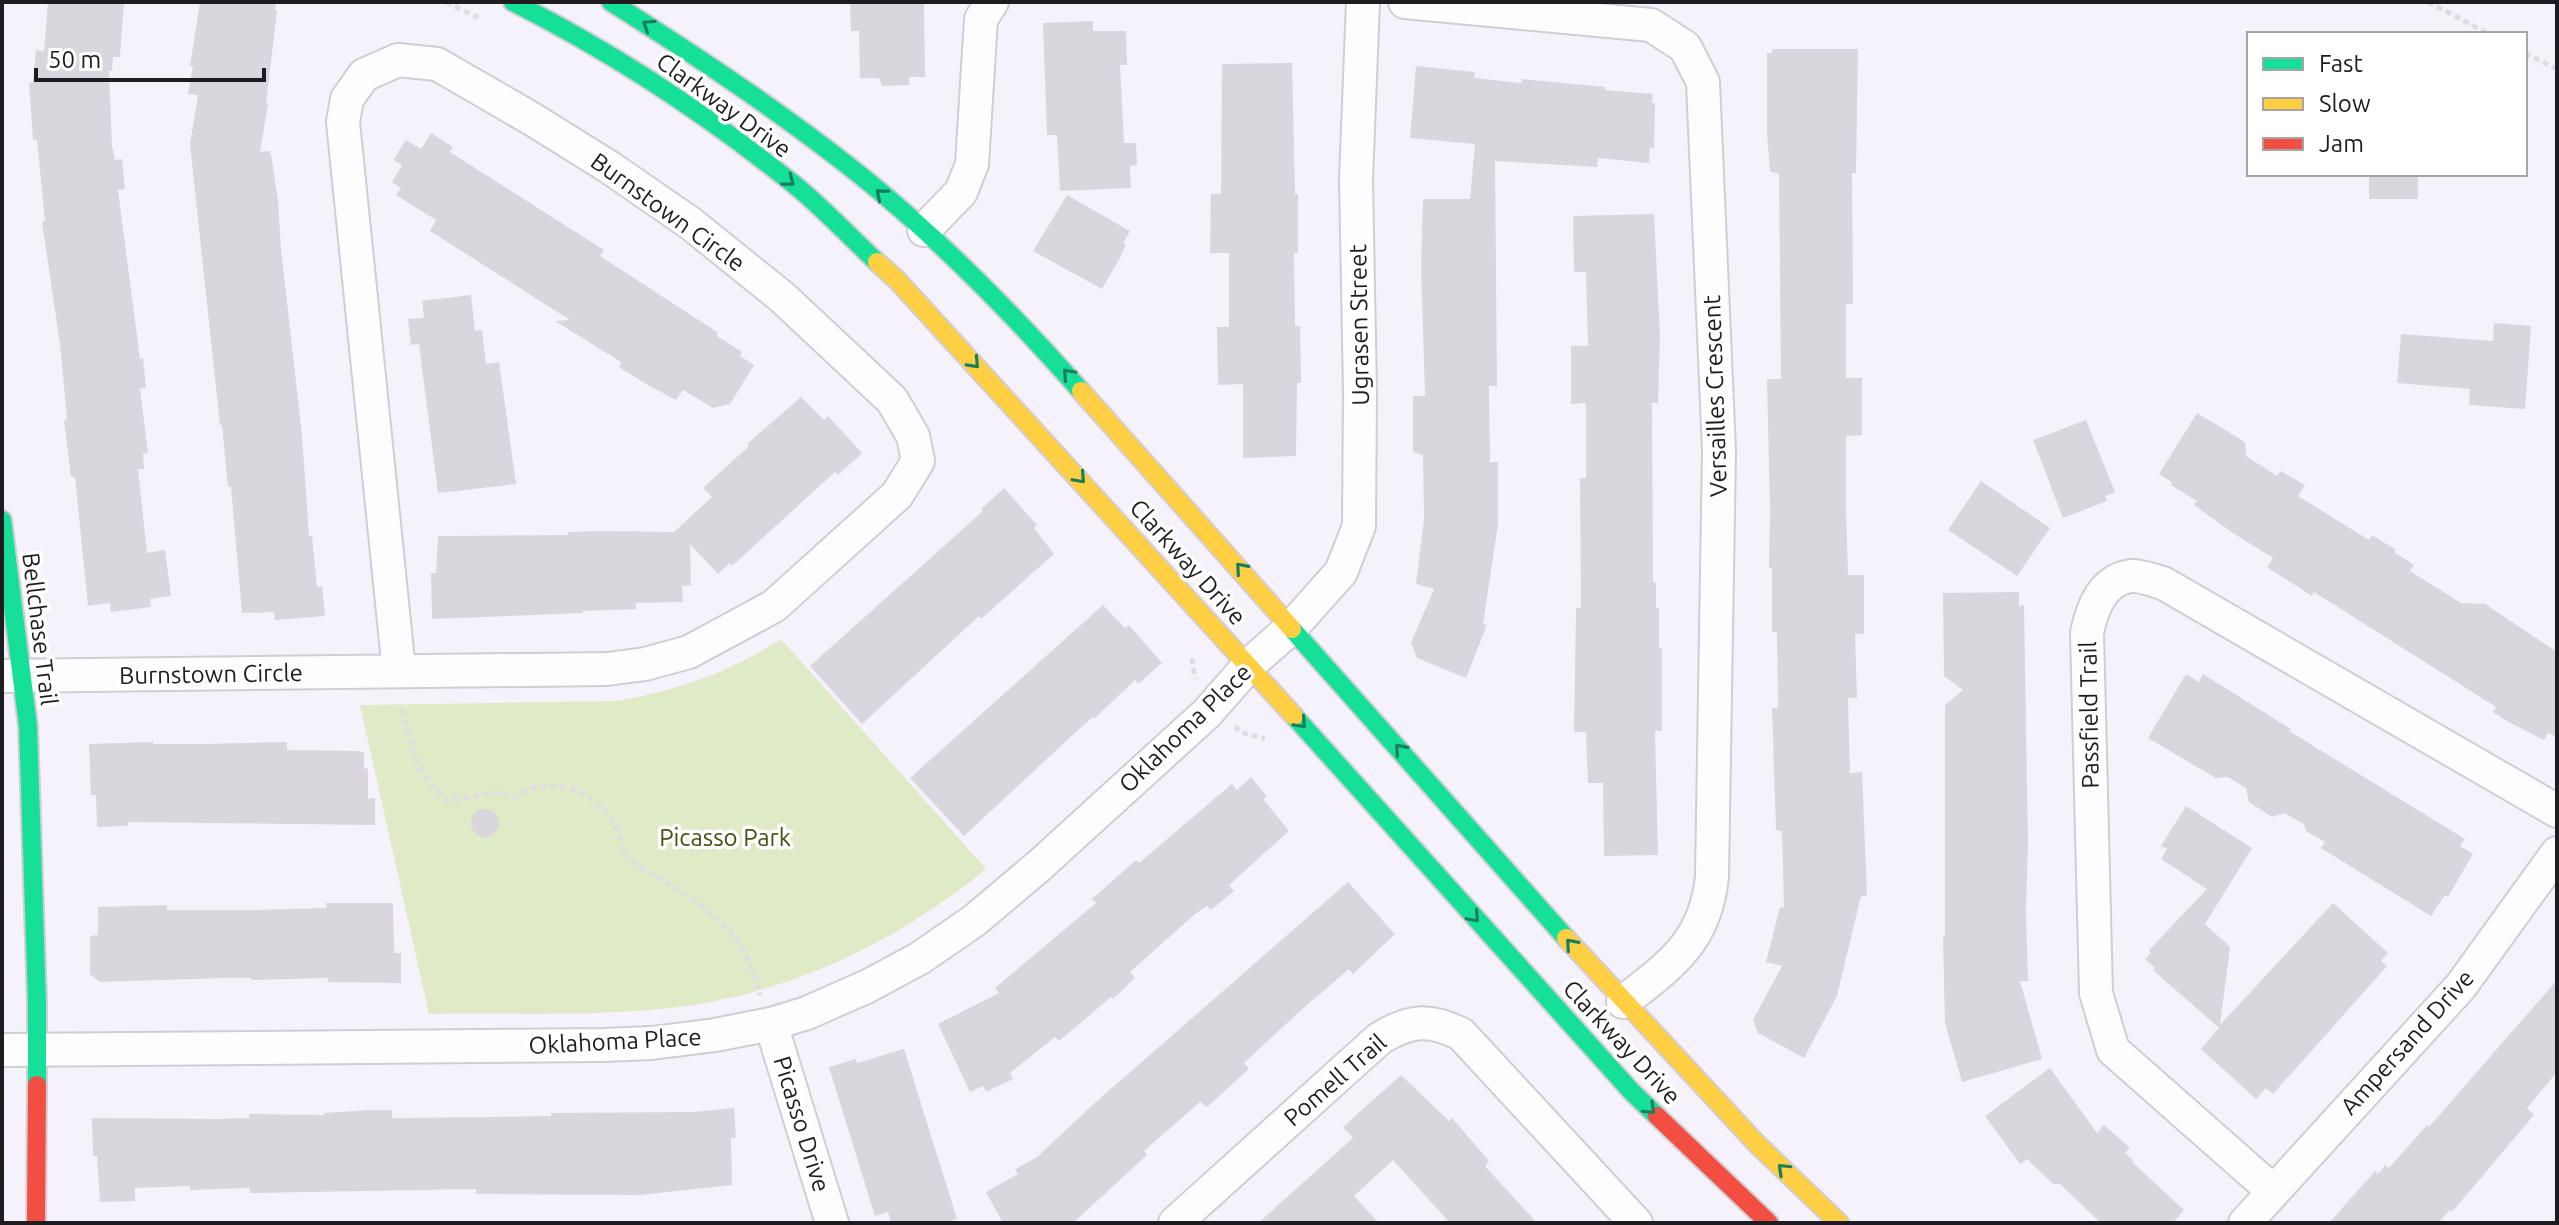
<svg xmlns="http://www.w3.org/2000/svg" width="2559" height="1225" font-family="Ubuntu,sans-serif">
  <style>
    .green { fill: #dfeac7 }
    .building { fill: #dad6de }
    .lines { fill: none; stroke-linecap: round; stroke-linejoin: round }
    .street-casing { stroke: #d0cdd4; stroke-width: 36 }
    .fast-casing { stroke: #d0cdd4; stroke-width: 22 }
    .slow-casing { stroke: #d0cdd4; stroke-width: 22 }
    .jam-casing { stroke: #d0cdd4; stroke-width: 22 }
    .path { stroke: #dedee0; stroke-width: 5; stroke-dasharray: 6 4; stroke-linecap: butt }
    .street { stroke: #fefdfe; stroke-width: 32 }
    .fast { stroke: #16e098; stroke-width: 18 }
    .slow { stroke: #ffcf43; stroke-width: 18 }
    .jam { stroke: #f24e42; stroke-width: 18 }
    .oneway { stroke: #1a7e5c }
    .labels { text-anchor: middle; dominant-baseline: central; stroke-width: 7; stroke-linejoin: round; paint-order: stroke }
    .street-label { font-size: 24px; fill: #1e1c21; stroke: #fff }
    .park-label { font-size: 24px; fill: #435311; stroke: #fff }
  </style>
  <rect width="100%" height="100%" fill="#f6f2fb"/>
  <path class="green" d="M781 639 986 869C888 949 776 1000 649 1010 576 1016 502 1013 429 1014L360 705 619 701C678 690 731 672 781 639Z"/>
  <g class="building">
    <polygon points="48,2 124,2 120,57 113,57 112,71 109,71 112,146 115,160 122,159 125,189 118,190 140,359 143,358 146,388 140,389 148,453 143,454 144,469 138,469 147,553 165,550 171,596 150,599 151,607 111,612 110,603 88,606 75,477 71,477 64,420 67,419 60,344 42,222 45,221 37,140 33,140 29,83 33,82 36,50 44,51"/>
    <polygon points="200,2 276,2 275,10 277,10 266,104 268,104 260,152 269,151 271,154 278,201 281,249 302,435 309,536 312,536 317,587 322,586 325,616 275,620 274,612 242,613 231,487 228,487 222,425 220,425 190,144 198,95 188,94 193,66 190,66"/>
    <polygon points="850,2 924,2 925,77 909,77 909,85 882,86 879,78 860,78 859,31 851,31"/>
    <polygon points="1093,21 1093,31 1126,31 1127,65 1120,65 1124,143 1136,143 1137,165 1130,166 1131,188 1060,191 1057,135 1047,135 1043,23"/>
    <polygon points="1772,49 1858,49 1856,173 1852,173 1853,304 1846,304 1846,378 1862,378 1862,435 1846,436 1846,510 1848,575 1864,575 1864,634 1855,634 1857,698 1848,698 1850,773 1862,772 1867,896 1861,896 1837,996 1804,1058 1758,1033 1753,1020 1782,966 1766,962 1780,907 1784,908 1782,831 1776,830 1772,708 1778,708 1777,632 1772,632 1772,568 1769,568 1770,510 1767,379 1781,379 1779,174 1770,171 1767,133 1767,53 1772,53"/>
    <polygon points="1292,63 1295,194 1298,194 1298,253 1294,253 1295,326 1300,326 1301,383 1297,383 1296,456 1243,458 1243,384 1218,385 1217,327 1229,327 1229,253 1210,253 1211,194 1221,194 1222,64"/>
    <polygon points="1416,66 1475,72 1474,78 1521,83 1522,79 1605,87 1605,90 1653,94 1652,103 1655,103 1654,148 1650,147 1649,163 1598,158 1597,167 1495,161 1497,386 1489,386 1490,462 1498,462 1498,524 1483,624 1487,625 1466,678 1417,658 1411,643 1434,589 1416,584 1424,519 1423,455 1413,452 1413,396 1425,396 1421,265 1423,199 1470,199 1475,144 1410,138"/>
    <polygon points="431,133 453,147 450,152 604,250 600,256 717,332 717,336 742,352 740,356 754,365 730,404 713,408 683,390 676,400 646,384 619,367 621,362 555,321 570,320 430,231 436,220 396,195 401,188 392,182 402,165 393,160 406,140 421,149"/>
    <rect x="2369" y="174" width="49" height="25"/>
    <polygon points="1067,195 1130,231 1123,243 1126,244 1120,258 1102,289 1033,251"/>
    <polygon points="1654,214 1660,336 1658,403 1652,403 1653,582 1656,583 1656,608 1659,608 1659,648 1662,648 1662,731 1655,731 1658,855 1604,856 1603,783 1588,783 1586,732 1574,732 1576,608 1581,608 1580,478 1586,478 1586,403 1571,404 1571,346 1588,346 1586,272 1574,272 1573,216"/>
    <polygon points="471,295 475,331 482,330 486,364 499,362 516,484 438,493 419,344 411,345 408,319 424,318 422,301"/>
    <polygon points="2494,323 2531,326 2525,409 2469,405 2470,389 2397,383 2401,334 2493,341"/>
    <polygon points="801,397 824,420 828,416 862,453 838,475 835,472 732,566 730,563 718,574 690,544 691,585 682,586 683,602 636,603 636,609 583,611 583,613 432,619 431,573 436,573 438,536 568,535 568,532 600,531 674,532 712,497 703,488 749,446 747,444"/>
    <polygon points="2197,413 2245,442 2246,456 2277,476 2281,471 2305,485 2298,496 2369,540 2372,535 2396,550 2394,552 2414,565 2410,571 2461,603 2485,604 2557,652 2557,737 2548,733 2544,740 2505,720 2493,712 2496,707 2314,592 2312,596 2267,567 2273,558 2233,533 2194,505 2197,501 2171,485 2172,482 2159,474"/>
    <polygon points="2086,420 2115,492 2105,496 2107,501 2063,518 2033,440"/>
    <polygon points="1981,481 2050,528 2017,576 1948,530"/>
    <polygon points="1004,488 1037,525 1034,528 1054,554 981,619 979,616 862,724 810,666 983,511 981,509"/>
    <polygon points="2019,592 2019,606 2024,605 2028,843 2026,911 2028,981 2020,981 2042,1059 1962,1082 1945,1023 1943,937 1945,937 1945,705 1963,690 1944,676 1943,593"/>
    <polygon points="1103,605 1125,628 1129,625 1162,663 1138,684 1135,680 1094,719 1093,717 1077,731 964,836 910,778"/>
    <polygon points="2186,674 2199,682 2203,674 2291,729 2289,731 2465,839 2460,846 2473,854 2448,897 2445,895 2431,916 2321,848 2325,842 2306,831 2304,824 2284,813 2272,817 2249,802 2246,788 2228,777 2216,778 2148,738"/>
    <polygon points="153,742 153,744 204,744 287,742 287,750 359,751 364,753 364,769 368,768 368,799 375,798 375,825 128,822 128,826 97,827 96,795 91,795 89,744"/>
    <polygon points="1251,777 1267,796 1263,799 1289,831 1229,885 1234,891 1211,910 1207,906 1195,914 1130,972 1135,978 1113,999 1111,997 1059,1041 1055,1037 1010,1073 1013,1079 986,1092 983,1086 970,1092 938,1024 999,993 995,988 1096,903 1092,899 1136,860 1139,863 1232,784 1237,790"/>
    <polygon points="2186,806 2252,848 2205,924 2230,947 2220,1025 2333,903 2388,953 2381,961 2387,966 2273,1094 2266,1088 2256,1099 2201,1049 2219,1028 2153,970 2155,968 2145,959 2151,953 2149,950 2207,889 2161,859 2167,849 2161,846"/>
    <circle cx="485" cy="823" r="14"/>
    <polygon points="1348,882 1395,934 1353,974 1349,969 1299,1012 1244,1063 1249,1069 1207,1107 1200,1102 1144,1151 1147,1155 1073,1223 1003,1223 986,1192 1018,1174 1015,1169 1037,1157 1097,1101"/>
    <polygon points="326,903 393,903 394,953 401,953 401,983 328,982 328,978 251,980 251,978 225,978 100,982 90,974 90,936 98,935 98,907 167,905 167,910 250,910 326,908"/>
    <polygon points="2557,980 2557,1072 2527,1108 2534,1115 2452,1212 2450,1210 2438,1223 2329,1223 2375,1171 2378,1174 2385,1165 2389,1168 2427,1125 2429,1127"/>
    <polygon points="904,1049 957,1219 943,1223 891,1223 888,1212 875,1216 829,1067 856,1059 857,1063"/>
    <polygon points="2050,1068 2097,1133 2104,1125 2130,1148 2125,1153 2133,1160 2132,1162 2184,1210 2173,1223 2101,1223 2060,1184 2053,1184 2027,1159 2020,1164 1985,1116"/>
    <polygon points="1401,1075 1449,1121 1452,1118 1489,1161 1485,1166 1537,1223 1450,1223 1393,1160 1354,1196 1379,1223 1258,1223 1353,1138 1343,1127"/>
    <polygon points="734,1108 736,1138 731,1138 732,1185 639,1195 476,1194 476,1189 250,1193 250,1188 190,1190 190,1186 135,1188 135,1201 100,1202 97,1156 93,1156 92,1118 218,1119 249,1118 249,1114 324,1115 324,1113 369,1110 392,1110 392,1118 497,1117 551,1116 551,1113 694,1112"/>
  </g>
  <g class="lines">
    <defs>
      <g id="street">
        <path d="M1405 2 1651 25 1685 47 1703 82 1719 450 1712 876C1706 941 1671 965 1623 1002"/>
        <polyline points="924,230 961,192 972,164 981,19 992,2"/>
        <polyline points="2,676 607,669 645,664 689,652 774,606 897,495 918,461 913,436 892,400 782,297 690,223 609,167 532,119 437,64 398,60 364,75 347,99 343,122 399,671"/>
        <polyline points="771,1024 832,1223"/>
        <polyline points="2,1050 603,1045 652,1043 715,1035 771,1024 807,1013 868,986 920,958 975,920 1040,865 1207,713 1249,665 1292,627 1341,572 1359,526 1360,392 1356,179 1363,2"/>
        <path d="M2273 1191 2113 1050 2096 993 2087 633C2092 608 2102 580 2131 576 2140 575 2154 581 2163 583L2557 811"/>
        <path d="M1175 1223 1379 1039C1409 1020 1429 1018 1461 1034L1636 1223"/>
        <polyline points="2245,1223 2461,986 2557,853"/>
      </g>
      <g id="fast">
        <path d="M513 2C614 53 708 115 796 186 824 209 850 237 877 262"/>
        <path d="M611 2C696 56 781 112 860 175 941 240 1013 314 1081 391"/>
        <polyline points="2,520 28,726 37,1002 37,1085"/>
        <polyline points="1292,629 1566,938"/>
        <polyline points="1294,716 1632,1092 1657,1116"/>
      </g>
      <g id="slow">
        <polyline points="877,262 897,280 1294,716"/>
        <polyline points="1081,391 1292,629"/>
        <polyline points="1566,938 1756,1143 1839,1223"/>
      </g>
      <g id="jam">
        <polyline points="1657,1116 1769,1223"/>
        <polyline points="36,1223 37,1085"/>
      </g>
    </defs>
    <use href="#street" class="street-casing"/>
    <use href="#fast" class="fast-casing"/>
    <use href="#slow" class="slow-casing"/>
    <use href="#jam" class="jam-casing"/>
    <g class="path">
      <polyline points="446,2 481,19"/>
      <polyline points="2428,2 2489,34"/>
      <polyline points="2525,53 2557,69"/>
      <polyline points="1192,658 1195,679"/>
      <path d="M402 710C414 751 414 772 448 801L496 792 514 797C521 794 530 788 538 787 569 780 604 801 617 829 622 841 623 853 632 863 671 885 723 912 745 953 752 967 756 981 760 995"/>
      <polyline points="1235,726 1240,732 1265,739"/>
    </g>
    <use href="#street" class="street"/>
    <use href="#fast" class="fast"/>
    <use href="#slow" class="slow"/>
    <use href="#jam" class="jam"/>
  </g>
  <defs><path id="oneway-chevron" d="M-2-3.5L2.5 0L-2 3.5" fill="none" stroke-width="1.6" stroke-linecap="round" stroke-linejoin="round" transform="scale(2)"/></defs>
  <g class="oneway">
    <use href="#oneway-chevron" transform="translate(648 25) rotate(-147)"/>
    <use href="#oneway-chevron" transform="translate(789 181) rotate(38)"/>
    <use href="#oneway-chevron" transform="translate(881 194) rotate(-140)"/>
    <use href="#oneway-chevron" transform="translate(974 363) rotate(47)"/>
    <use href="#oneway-chevron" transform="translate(1068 374) rotate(-132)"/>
    <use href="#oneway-chevron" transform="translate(1080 478) rotate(48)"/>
    <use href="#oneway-chevron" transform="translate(1241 568) rotate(-131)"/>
    <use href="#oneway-chevron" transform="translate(1301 723) rotate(48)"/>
    <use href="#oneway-chevron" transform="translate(1400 749) rotate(-131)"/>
    <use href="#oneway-chevron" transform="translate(1474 917) rotate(48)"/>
    <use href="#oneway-chevron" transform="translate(1571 944) rotate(-131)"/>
    <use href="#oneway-chevron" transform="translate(1650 1109) rotate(44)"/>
    <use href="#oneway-chevron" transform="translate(1783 1169) rotate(-136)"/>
  </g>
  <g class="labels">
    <g class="street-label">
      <text transform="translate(724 105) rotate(36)">Clarkway Drive</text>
      <text transform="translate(668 212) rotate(36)">Burnstown Circle</text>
      <text transform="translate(1359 325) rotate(-91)">Ugrasen Street</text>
      <text transform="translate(1715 396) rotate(-92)">Versailles Crescent</text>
      <text transform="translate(1188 562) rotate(48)">Clarkway Drive</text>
      <text transform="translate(40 629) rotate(83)">Bellchase Trail</text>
      <text transform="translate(211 674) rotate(-1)">Burnstown Circle</text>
      <text transform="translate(2089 715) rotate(-91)">Passfield Trail</text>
      <text transform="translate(1185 728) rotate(-44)">Oklahoma Place</text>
      <text transform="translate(615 1041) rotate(-3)">Oklahoma Place</text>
      <text transform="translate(1622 1042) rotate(47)">Clarkway Drive</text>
      <text transform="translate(2407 1042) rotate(-48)">Ampersand Drive</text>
      <text transform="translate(1335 1080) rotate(-41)">Pomell Trail</text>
      <text transform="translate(802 1124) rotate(73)">Picasso Drive</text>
    </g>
    <g class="park-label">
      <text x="725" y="837">Picasso Park</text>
    </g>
  </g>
  <rect width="2559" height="1225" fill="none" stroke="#1e1c21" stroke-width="8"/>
  <rect x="2247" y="32" width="280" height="144" fill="#ffffff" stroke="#a5a4a6" stroke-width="2"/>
  <rect x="2263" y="58" width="40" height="12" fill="#16e098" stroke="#a5a4a6" stroke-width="2"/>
  <text x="2319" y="72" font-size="24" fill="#1e1c21">Fast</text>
  <rect x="2263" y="98" width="40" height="12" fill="#ffcf43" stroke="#a5a4a6" stroke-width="2"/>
  <text x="2319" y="112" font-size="24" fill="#1e1c21">Slow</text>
  <rect x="2263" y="138" width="40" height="12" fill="#f24e42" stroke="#a5a4a6" stroke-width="2"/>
  <text x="2319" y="152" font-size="24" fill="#1e1c21">Jam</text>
  <path d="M36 68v12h228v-12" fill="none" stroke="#1e1c21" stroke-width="4"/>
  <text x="48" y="68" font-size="24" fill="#1e1c21" stroke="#ffffff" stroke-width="6" paint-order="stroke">50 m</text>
</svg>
